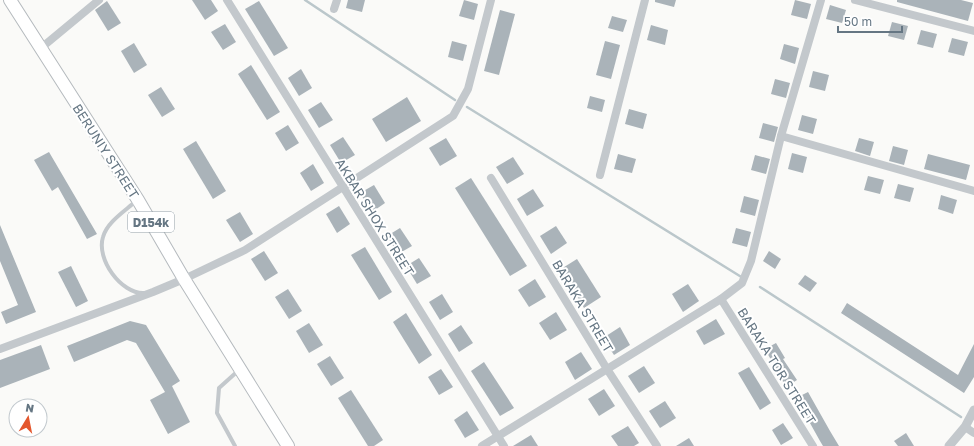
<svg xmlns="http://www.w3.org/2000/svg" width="974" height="446" font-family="'Golos Text',sans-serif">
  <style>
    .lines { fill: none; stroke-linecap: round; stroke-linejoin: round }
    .stream { stroke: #bbc7cb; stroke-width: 2.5 }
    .building { fill: #aab3b9 }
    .primary-casing { stroke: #b5babe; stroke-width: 14 }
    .service { stroke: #c3c8cc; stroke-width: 4 }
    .minor { stroke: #c3c8cc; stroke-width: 8 }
    .tertiary { stroke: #c3c8cc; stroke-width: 9 }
    .primary { stroke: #fff; stroke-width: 12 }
    .labels { text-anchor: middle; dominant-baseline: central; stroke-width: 4; stroke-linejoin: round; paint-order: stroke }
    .shield { fill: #fff; stroke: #939fa8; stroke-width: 1 }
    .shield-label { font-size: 12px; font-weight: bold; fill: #657683 }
    .street-label { font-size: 13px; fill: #657683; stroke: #fff }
  </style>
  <rect width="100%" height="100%" fill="#fafaf8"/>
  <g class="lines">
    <g class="stream">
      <polyline points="305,0 455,100"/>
      <polyline points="467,107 743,278"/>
      <polyline points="760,287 961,417"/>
    </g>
  </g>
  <g class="building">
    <polygon points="192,0 211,0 218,11 205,20"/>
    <polygon points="348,0 365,0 362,12 346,8"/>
    <polygon points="464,0 478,4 474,20 459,16"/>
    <polygon points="655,0 676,0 674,7 655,2"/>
    <polygon points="795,0 811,4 807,19 791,15"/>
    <polygon points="897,0 961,0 973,3 968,21 897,2"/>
    <polygon points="107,1 121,23 108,31 95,10"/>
    <polygon points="259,1 288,48 274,56 245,9"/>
    <polygon points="830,5 846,10 842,23 826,19"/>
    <polygon points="500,10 515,14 499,75 484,71"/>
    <polygon points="612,16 627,20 623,32 608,28"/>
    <polygon points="892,22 908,26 904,40 888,36"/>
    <polygon points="225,24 236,42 223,50 211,32"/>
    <polygon points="651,25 668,30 665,45 647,40"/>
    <polygon points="921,30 937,34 933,48 917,44"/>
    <polygon points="952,38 968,42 964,56 948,52"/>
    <polygon points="452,41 467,45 463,61 448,57"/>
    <polygon points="605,41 620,45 611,79 596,75"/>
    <polygon points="134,43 147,65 134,73 121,51"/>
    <polygon points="784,44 799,48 795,64 780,59"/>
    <polygon points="251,65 280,112 267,120 238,74"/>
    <polygon points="301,69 312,88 299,96 288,78"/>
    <polygon points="813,71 829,75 825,91 809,87"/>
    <polygon points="775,79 790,83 786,98 771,94"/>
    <polygon points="161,87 175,109 162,117 148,95"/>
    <polygon points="590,96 605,100 602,112 587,108"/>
    <polygon points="407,97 421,121 386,142 372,119"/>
    <polygon points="321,102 333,120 319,128 308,110"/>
    <polygon points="629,109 647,114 643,129 625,124"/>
    <polygon points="802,115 817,119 813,134 798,130"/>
    <polygon points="763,123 778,127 774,142 759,138"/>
    <polygon points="288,125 299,143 286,151 275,133"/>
    <polygon points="343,137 355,155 341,163 330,145"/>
    <polygon points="446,138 457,156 440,166 429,148"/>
    <polygon points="859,138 874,142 870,156 855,151"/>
    <polygon points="196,141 226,191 213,199 183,149"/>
    <polygon points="893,146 908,150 904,165 889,161"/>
    <polygon points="49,152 97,234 87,239 58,187 52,191 34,160"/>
    <polygon points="792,153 807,157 803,173 788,169"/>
    <polygon points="618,154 636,159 632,173 614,169"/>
    <polygon points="928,154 970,165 966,180 924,169"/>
    <polygon points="755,155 770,159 766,174 751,170"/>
    <polygon points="513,157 524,174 507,184 496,167"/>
    <polygon points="313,164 324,183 311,191 300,173"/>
    <polygon points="868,176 884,180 880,194 864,190"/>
    <polygon points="471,178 527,266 510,276 455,188"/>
    <polygon points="898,184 914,188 910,202 894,198"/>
    <polygon points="374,185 385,203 372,212 360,193"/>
    <polygon points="533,189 544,206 527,216 517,199"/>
    <polygon points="941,195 957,200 953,214 938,209"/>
    <polygon points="744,196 759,200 755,216 740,212"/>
    <polygon points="339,206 350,224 337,233 326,214"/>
    <polygon points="240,212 253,234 240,242 226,220"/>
    <polygon points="0,225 36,312 6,324 1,312 18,305 0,261"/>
    <polygon points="556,226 567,243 551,254 540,236"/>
    <polygon points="400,228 412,246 398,254 387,236"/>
    <polygon points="736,228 751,232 747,247 732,243"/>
    <polygon points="365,247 392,292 379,300 351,255"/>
    <polygon points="264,251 278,273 265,281 251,259"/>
    <polygon points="769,251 781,259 775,269 763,261"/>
    <polygon points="419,258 431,276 417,284 406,266"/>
    <polygon points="577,259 601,297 584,308 561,269"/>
    <polygon points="71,266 88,301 76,307 58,272"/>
    <polygon points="805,275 817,283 810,292 798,284"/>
    <polygon points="535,279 546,297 529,307 518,290"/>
    <polygon points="688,284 699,301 683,312 672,294"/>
    <polygon points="288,289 302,311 289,319 275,297"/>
    <polygon points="442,294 453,312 440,320 429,302"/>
    <polygon points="847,303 958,375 974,344 974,377 964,393 841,313"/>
    <polygon points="556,312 567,330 550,340 539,323"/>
    <polygon points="406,313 432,355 419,364 393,322"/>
    <polygon points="716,319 725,334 704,345 696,331"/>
    <polygon points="130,321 146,325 180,381 172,386 190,422 168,434 150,400 165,392 136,343 127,340 74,362 67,346"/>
    <polygon points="309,323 323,345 309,353 296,331"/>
    <polygon points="461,325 473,343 459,352 448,334"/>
    <polygon points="620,327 630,345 614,355 603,338"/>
    <polygon points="776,343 785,358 783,359 797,380 786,387 765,349"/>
    <polygon points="41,345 50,369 0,388 0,360"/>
    <polygon points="581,352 592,369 575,380 565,362"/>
    <polygon points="330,356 344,378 331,386 317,364"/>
    <polygon points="484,362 514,408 500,416 471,371"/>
    <polygon points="644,366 655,383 639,393 628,376"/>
    <polygon points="749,367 771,403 760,410 738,373"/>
    <polygon points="441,369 453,387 439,395 428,377"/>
    <polygon points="604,389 615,406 599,416 588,399"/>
    <polygon points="351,390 383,440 374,446 368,446 338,398"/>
    <polygon points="808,392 830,431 839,446 823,446 820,441 796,398"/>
    <polygon points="665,401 676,418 660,428 649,411"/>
    <polygon points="467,411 479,430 465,438 454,420"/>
    <polygon points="783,423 793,438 781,445 772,430"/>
    <polygon points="628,426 639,443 634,446 618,446 611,436"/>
    <polygon points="906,433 914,446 898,446 894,441"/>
    <polygon points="531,435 538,446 513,446"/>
    <polygon points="689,438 694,446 676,446"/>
  </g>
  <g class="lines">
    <defs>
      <polyline id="primary" points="10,0 138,200 184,279 288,446"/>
    </defs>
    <use href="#primary" class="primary-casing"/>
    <g class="service">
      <path d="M136 201C125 211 107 222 103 237 96 259 121 294 144 293"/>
      <polyline points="235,446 217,413 219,388 239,370"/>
    </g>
    <g class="minor">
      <polyline points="227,0 504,446"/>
      <polyline points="855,0 974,31"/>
      <polyline points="334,9 337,0"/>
      <polyline points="41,48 99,0"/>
      <polyline points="781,136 974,191"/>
      <polyline points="600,175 645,0"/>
      <polyline points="491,178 607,369 657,446"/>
      <polyline points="721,299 813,446"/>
      <polyline points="0,349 153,292 184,279 245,250 453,116 468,89 491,0"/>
      <polyline points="965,427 974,433"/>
      <polyline points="482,446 721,299 742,283 751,261 781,136 821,0"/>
    </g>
    <polyline class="tertiary" points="949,446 965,427 974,410"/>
    <use href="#primary" class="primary"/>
  </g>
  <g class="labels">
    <rect class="shield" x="128" y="212" width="46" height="20" rx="3"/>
    <g class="shield-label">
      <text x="151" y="222">D154k</text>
    </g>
    <g class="street-label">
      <text transform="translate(106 151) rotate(57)">BERUNIY STREET</text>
      <text transform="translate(375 217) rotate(58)">AKBAR SHOX STREET</text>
      <text transform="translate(583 306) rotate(59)">BARAKA STREET</text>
      <text transform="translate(777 366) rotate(58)">BARAKA TOR STREET</text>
    </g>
  </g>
  <g transform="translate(28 418) rotate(10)"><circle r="19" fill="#ffffff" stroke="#c1c8cd"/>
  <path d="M0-3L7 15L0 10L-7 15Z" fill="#e4572e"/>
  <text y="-6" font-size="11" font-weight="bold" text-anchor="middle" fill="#657683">N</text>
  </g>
  <path d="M838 26v6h64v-6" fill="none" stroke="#657683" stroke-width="2"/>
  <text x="844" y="26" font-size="12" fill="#657683" stroke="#ffffff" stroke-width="3" paint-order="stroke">50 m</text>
</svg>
